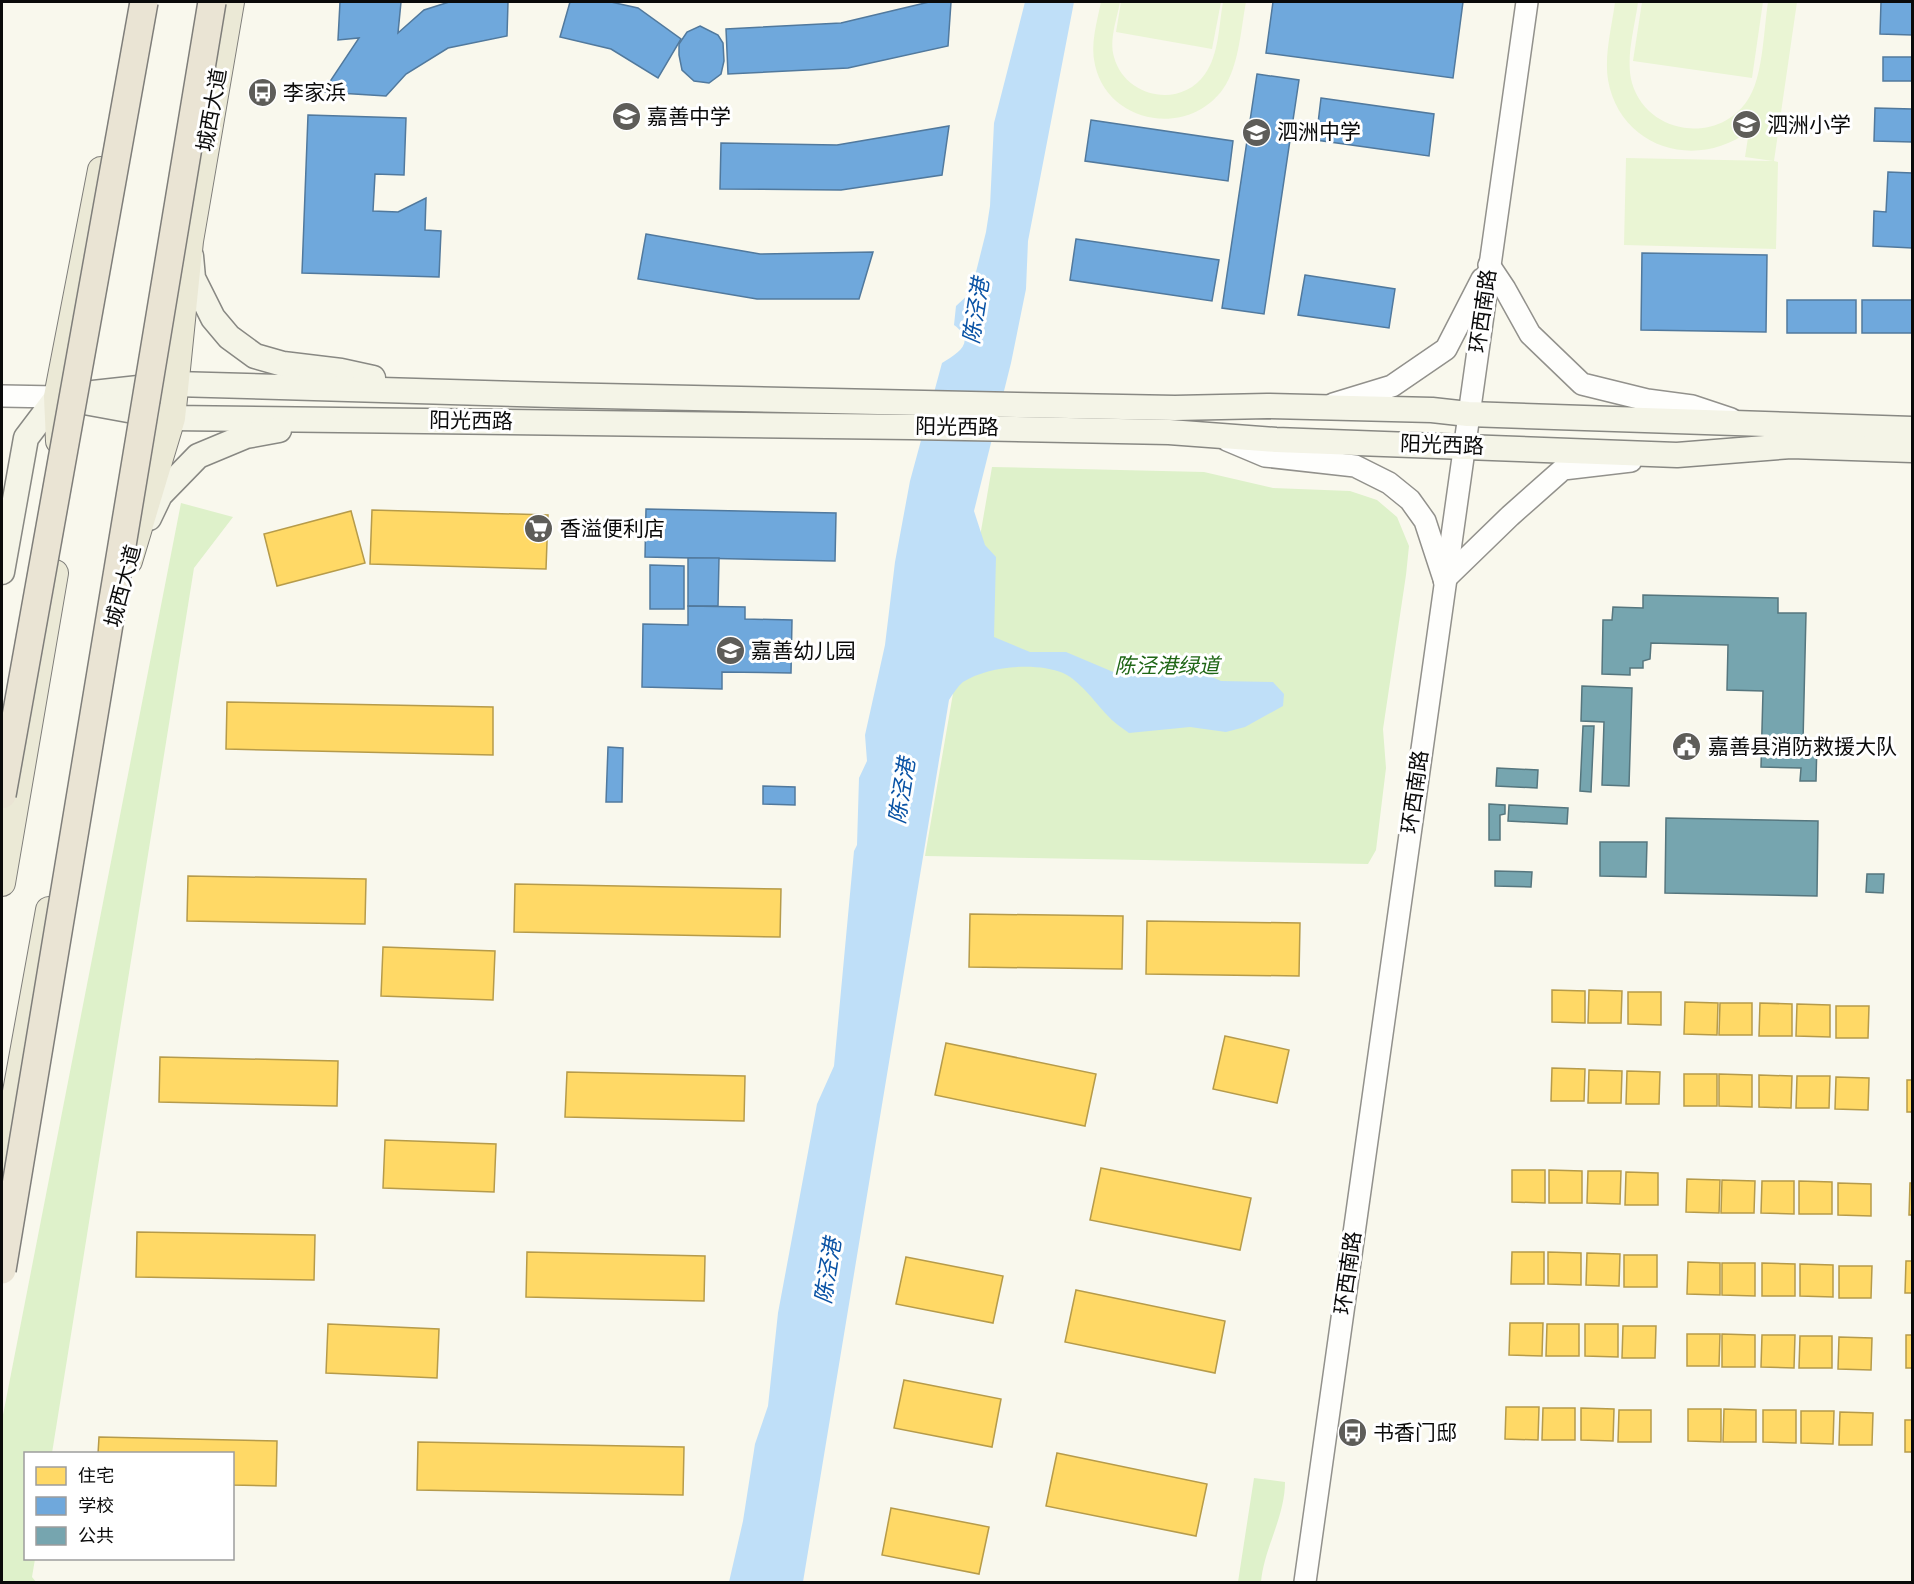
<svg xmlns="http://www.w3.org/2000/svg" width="1914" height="1584" font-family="'Crimson Pro','Noto Sans SC',serif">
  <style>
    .green { fill: #def1ca }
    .pitch { fill: #eaf5d4 }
    .water { fill: #bfdff8 }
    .homes { fill: #ffd966; stroke: #b69b4a; stroke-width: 1.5 }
    .schools { fill: #6fa8dc; stroke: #51799d; stroke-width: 1.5 }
    .public { fill: #76a5af; stroke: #56767e; stroke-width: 1.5 }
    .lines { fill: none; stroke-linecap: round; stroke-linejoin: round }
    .tertiary-casing { stroke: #92918c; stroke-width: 24 }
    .secondary-casing { stroke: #888883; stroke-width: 27 }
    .primary-casing { stroke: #7f7e7a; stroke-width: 28 }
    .tertiary { stroke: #fefefc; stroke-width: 21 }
    .secondary { stroke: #f4f4e7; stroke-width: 24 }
    .primary { stroke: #ebe9d6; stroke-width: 26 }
    .trunk-bridge-casing { stroke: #7f7e7a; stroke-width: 30; stroke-linecap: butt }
    .trunk-bridge { stroke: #eae4d4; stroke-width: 27 }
    .labels { text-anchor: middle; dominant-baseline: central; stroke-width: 6; stroke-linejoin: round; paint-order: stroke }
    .poi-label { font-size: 21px; fill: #0a0a0a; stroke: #fff; text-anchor: start }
    .street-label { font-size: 21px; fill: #0a0a0a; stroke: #fff }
    .park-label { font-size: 21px; font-style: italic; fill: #1f6616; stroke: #fff }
    .water-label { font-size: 22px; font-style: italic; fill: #0a53a5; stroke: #fff }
  </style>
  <rect width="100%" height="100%" fill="#f9f8ed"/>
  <g class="green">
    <polygon points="992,467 1204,472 1273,488 1350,491 1377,500 1397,517 1409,546 1406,575 1383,729 1386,768 1376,850 1368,864 925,856"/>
    <polygon points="181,503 233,517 194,568 52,1453 26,1454 26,1558 35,1559 32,1577 36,1582 2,1582 2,1420"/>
    <path d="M1254 1478 1285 1482C1285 1517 1264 1548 1261 1582H1238Z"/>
  </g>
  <g class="pitch">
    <path d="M1101 2H1120C1117 19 1109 39 1114 57 1125 98 1181 109 1205 74 1219 55 1219 24 1223 2H1246C1241 28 1239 67 1223 89 1188 138 1108 124 1095 65 1090 44 1097 22 1101 2Z"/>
    <polygon points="1121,2 1221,2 1212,49 1116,32"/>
    <path d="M1615 2H1638C1635 27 1625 58 1632 83 1648 137 1723 145 1750 96 1763 74 1764 27 1768 2H1797L1774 161 1778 162 1776 249 1624 245 1626 158 1773 161 1745 157 1749 131C1696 171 1620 148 1608 80 1604 55 1612 26 1615 2Z"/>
    <polygon points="1642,2 1763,2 1752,78 1633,61"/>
  </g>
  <path class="water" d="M1025 2H1074L1028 241 1026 289 1011 363 974 511 985 545 996 557 994 637 1030 652H1066L1118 674 1168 667H1189L1221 681 1273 682 1284 694 1283 706 1245 727 1226 732 1190 727 1129 733C1121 727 1113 722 1107 715 1095 702 1079 680 1063 673 1036 662 988 666 963 682 957 687 953 694 949 700L803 1582H729L743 1521 755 1444 768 1406 778 1313 817 1104 834 1066 854 851 857 845 859 778 867 761 865 735 885 645 895 562 910 481 942 363C958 353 977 342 954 325L956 306 971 292 986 232 990 206 994 123Z"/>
  <g class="homes">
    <polygon points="372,510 548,515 546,569 370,564"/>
    <polygon points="351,511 365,563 277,586 264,534"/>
    <polygon points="227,702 493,707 493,755 226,749"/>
    <polygon points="188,876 366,879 365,924 187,921"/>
    <polygon points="515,884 781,889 780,937 514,932"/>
    <polygon points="970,914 1123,916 1122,969 969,967"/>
    <polygon points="1147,921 1300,923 1299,976 1146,974"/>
    <polygon points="383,947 495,951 493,1000 381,996"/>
    <polygon points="1552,990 1585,991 1585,1023 1552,1022"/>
    <polygon points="1589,990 1622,991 1621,1023 1588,1023"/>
    <polygon points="1628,992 1661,992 1661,1025 1628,1024"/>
    <polygon points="1685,1002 1718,1003 1717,1035 1684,1034"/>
    <polygon points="1720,1003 1752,1003 1752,1035 1719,1035"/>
    <polygon points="1760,1003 1792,1004 1792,1036 1759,1036"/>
    <polygon points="1797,1004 1830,1005 1830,1037 1796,1036"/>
    <polygon points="1836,1006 1869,1006 1868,1038 1836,1038"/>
    <polygon points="1225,1036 1289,1050 1277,1103 1213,1089"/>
    <polygon points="946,1043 1096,1074 1085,1126 935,1095"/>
    <polygon points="160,1057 338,1061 337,1106 159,1102"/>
    <polygon points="1552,1068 1585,1069 1584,1101 1551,1101"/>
    <polygon points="1589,1070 1622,1071 1621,1103 1588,1103"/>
    <polygon points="1627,1071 1660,1072 1659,1104 1626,1104"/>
    <polygon points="567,1072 745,1076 744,1121 565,1117"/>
    <rect x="1684" y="1074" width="33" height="32"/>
    <polygon points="1719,1074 1752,1075 1752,1107 1719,1106"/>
    <polygon points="1759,1075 1792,1076 1791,1108 1759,1107"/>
    <polygon points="1797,1076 1830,1076 1829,1108 1796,1108"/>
    <polygon points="1836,1077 1869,1078 1868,1110 1835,1109"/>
    <rect x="1907" y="1080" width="5" height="32"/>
    <polygon points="385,1140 496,1144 494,1192 383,1188"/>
    <polygon points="1101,1168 1251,1198 1240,1250 1090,1220"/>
    <polygon points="1512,1170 1545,1170 1545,1203 1512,1202"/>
    <polygon points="1549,1170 1582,1171 1582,1203 1549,1203"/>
    <polygon points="1588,1171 1621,1171 1620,1204 1587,1203"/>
    <polygon points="1626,1172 1658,1173 1658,1205 1625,1205"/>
    <polygon points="1687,1179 1720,1180 1719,1213 1686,1212"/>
    <polygon points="1722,1180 1755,1181 1754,1213 1721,1213"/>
    <polygon points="1762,1181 1794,1181 1794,1214 1761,1213"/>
    <polygon points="1799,1181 1832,1182 1832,1214 1799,1214"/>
    <polygon points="1838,1183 1871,1184 1871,1216 1838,1215"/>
    <polygon points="1910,1183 1912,1183 1912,1215 1909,1215"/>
    <polygon points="137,1232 315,1235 314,1280 136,1277"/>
    <polygon points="527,1252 705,1256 704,1301 526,1297"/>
    <polygon points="1512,1252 1544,1252 1544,1284 1511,1284"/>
    <polygon points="1548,1252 1581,1253 1581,1285 1548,1284"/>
    <polygon points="1587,1253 1620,1254 1619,1286 1586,1285"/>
    <rect x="1624" y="1255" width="33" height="32"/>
    <polygon points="906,1257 1003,1276 993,1323 896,1304"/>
    <polygon points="1906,1261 1912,1261 1912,1293 1905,1293"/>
    <polygon points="1688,1262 1720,1263 1720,1295 1687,1294"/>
    <polygon points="1722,1263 1755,1263 1755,1296 1722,1295"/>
    <polygon points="1762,1263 1795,1264 1795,1296 1762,1296"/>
    <polygon points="1800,1264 1833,1265 1833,1297 1800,1296"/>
    <polygon points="1839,1266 1872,1266 1871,1298 1839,1298"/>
    <polygon points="1076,1290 1225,1321 1215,1373 1065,1342"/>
    <polygon points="1510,1323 1543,1323 1542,1356 1509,1355"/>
    <polygon points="328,1324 439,1329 437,1378 326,1373"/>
    <polygon points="1547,1324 1579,1324 1579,1356 1546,1356"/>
    <polygon points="1585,1324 1618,1324 1618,1357 1585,1356"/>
    <polygon points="1623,1326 1656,1326 1655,1358 1622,1358"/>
    <polygon points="1687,1334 1720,1334 1719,1366 1687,1366"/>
    <polygon points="1722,1334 1755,1335 1755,1367 1722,1367"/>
    <polygon points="1762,1335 1795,1335 1794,1368 1761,1367"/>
    <rect x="1906" y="1335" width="6" height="33"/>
    <polygon points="1800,1336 1832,1336 1832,1368 1799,1368"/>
    <polygon points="1839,1337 1872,1338 1871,1370 1838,1369"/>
    <polygon points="904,1380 1001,1399 992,1447 894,1428"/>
    <polygon points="1506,1407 1539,1407 1538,1440 1505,1439"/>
    <polygon points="1543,1408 1575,1408 1575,1440 1542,1440"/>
    <polygon points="1581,1408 1614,1409 1613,1441 1581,1440"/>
    <polygon points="1688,1409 1721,1409 1721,1442 1688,1441"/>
    <polygon points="1724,1409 1756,1410 1756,1442 1723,1442"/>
    <polygon points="1619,1410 1651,1410 1651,1442 1618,1442"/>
    <polygon points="1763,1410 1796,1410 1796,1443 1763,1442"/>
    <polygon points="1801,1411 1834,1411 1833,1444 1801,1443"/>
    <polygon points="1840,1412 1873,1413 1872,1445 1839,1445"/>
    <rect x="1905" y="1420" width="7" height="32"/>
    <polygon points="99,1437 277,1441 276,1486 232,1485 232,1454 98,1454"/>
    <polygon points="418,1442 684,1447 683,1495 417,1490"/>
    <polygon points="1057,1453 1207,1484 1196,1536 1046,1506"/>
    <polygon points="891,1508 989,1527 979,1574 882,1555"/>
  </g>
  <g class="schools">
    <polygon points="340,2 401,2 398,33 424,10 449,2 508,2 507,36 448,48 406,74 386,96 323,92 359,38 338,40"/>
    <polygon points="570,2 611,2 638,8 681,39 658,78 611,49 560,37"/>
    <polygon points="929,2 951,2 948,46 848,68 728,74 726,29 841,23"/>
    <polygon points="1273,2 1463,2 1453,78 1266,53"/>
    <polygon points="1881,2 1912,2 1912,35 1880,34"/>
    <polygon points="700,26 718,35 723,43 724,61 721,74 709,83 694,81 682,70 679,55 679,44 687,32"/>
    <rect x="1883" y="57" width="29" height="24"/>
    <polygon points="1257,74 1299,80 1264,314 1222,308"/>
    <polygon points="1321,98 1434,114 1429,156 1316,140"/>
    <polygon points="1875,108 1912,109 1912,142 1874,141"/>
    <polygon points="308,115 406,118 404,175 375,174 373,211 398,212 426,198 425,230 441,231 439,277 302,273"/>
    <polygon points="1091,120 1233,141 1228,181 1085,161"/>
    <polygon points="949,126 942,175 841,190 720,189 721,143 837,145"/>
    <polygon points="1888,172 1912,173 1912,248 1873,246 1874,211 1886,212"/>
    <polygon points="646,234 760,254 873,252 859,299 757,299 638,279"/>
    <polygon points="1076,239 1219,260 1212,301 1070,280"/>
    <polygon points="1642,253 1767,255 1766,332 1641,330"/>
    <polygon points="1305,275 1395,289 1389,328 1298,315"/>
    <rect x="1787" y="300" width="69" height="33"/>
    <rect x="1862" y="300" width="50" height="33"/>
    <polygon points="646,509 836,513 835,561 645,557"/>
    <polygon points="688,558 719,558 718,606 688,606"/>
    <polygon points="650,565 684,566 684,609 650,609"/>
    <polygon points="688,606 745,607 745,619 792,620 791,673 722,672 722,689 642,687 643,624 688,625"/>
    <polygon points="608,747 623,748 622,802 606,802"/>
    <polygon points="763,786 795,787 795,805 763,804"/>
  </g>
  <g class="public">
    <polygon points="1643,595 1778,598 1778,613 1806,613 1803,742 1817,742 1816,781 1800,781 1801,768 1761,767 1763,691 1727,690 1728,645 1651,643 1650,659 1643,661 1643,668 1630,668 1630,675 1602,674 1603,620 1612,620 1613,607 1643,608"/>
    <polygon points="1582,686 1632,688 1629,786 1602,785 1604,722 1581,721"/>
    <polygon points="1583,726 1594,726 1591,792 1580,791"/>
    <polygon points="1497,768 1538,770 1537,788 1496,786"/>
    <polygon points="1489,804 1505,805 1505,814 1500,815 1500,840 1489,840"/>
    <polygon points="1509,805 1568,808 1567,824 1508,821"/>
    <polygon points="1666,818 1818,821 1817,896 1665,893"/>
    <polygon points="1600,842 1647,842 1646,877 1600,876"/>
    <polygon points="1495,871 1532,872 1531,887 1495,886"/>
    <polygon points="1867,874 1884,874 1883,893 1866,892"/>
  </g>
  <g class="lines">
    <defs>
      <g id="tertiary">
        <polyline points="1489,265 1505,289 1530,334 1582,384 1647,400 1692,406 1731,419"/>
        <polyline points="2,396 57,397"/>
        <polyline points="1333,404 1392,386 1446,349 1482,279"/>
        <polyline points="1227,440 1265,456 1355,466 1389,483 1410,500 1425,521 1443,576"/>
        <polyline points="1444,580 1510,516 1563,469 1631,461"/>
        <polyline points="1305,1582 1527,2"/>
      </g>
      <g id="secondary">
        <polyline points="191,256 193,278 213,318 229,337 255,356 283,364 341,371 373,378"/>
        <polyline points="84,394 175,384 554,395 1017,405 1175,408 1267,406 1432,410 1468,414 1912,429"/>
        <polyline points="57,397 172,418 912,427 1169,432 1276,440 1677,455 1791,446 1912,450"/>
        <polyline points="149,518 160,495 198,456 246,436 279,430"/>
        <polyline points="2,572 26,438 57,397"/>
      </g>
      <g id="primary">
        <polyline points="59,441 57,397 101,170"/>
        <polyline points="129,561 172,418 190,241 231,2"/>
        <polyline points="2,883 55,573"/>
        <polyline points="2,1169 49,910"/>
      </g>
    </defs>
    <use href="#tertiary" class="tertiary-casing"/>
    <use href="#secondary" class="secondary-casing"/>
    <use href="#primary" class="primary-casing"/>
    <use href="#tertiary" class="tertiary"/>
    <use href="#secondary" class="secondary"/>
    <use href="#primary" class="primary"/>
    <defs>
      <g id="trunk-bridge">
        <polyline points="2,795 144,2"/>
        <polyline points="2,1270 212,2"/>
      </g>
    </defs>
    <use href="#trunk-bridge" class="trunk-bridge-casing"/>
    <use href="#trunk-bridge" class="trunk-bridge"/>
  </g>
  <defs>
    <symbol id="bus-disc" viewBox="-11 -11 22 22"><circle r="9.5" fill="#5e5d59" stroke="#fff"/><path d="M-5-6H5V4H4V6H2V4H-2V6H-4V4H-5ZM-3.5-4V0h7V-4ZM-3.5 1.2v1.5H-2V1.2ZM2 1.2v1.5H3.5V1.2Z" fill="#fff"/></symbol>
    <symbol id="school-disc" viewBox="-11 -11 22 22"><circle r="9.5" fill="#5e5d59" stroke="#fff"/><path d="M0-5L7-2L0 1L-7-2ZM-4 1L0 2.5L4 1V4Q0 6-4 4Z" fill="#fff"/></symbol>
    <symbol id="supermarket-disc" viewBox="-11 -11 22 22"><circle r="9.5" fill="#5e5d59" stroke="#fff"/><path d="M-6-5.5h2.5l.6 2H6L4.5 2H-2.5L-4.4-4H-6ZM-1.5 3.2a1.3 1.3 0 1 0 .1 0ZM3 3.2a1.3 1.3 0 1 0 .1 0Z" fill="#fff"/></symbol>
    <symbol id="civic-disc" viewBox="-11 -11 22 22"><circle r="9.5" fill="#5e5d59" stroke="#fff"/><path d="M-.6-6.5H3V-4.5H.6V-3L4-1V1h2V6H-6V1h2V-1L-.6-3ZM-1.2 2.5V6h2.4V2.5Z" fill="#fff"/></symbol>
  </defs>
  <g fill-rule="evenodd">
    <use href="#bus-disc" x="246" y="76" width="33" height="33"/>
    <use href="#school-disc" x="610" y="100" width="33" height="33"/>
    <use href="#school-disc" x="1730" y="108" width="33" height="33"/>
    <use href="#school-disc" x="1240" y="116" width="33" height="33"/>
    <use href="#supermarket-disc" x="522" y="512" width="33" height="33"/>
    <use href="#school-disc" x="714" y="634" width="33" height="33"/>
    <use href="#civic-disc" x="1670" y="730" width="33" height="33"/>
    <use href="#bus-disc" x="1336" y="1416" width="33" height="33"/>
  </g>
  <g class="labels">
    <g class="poi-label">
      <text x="283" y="93">李家浜</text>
      <text x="647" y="117">嘉善中学</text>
      <text x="1767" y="125">泗洲小学</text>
      <text x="1277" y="132">泗洲中学</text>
      <text x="560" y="529">香溢便利店</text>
      <text x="751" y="651">嘉善幼儿园</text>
      <text x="1708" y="747">嘉善县消防救援大队</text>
      <text x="1373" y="1433">书香门邸</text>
    </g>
    <g class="street-label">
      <text transform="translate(212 110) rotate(-80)">城西大道</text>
      <text transform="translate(1483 311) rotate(-82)">环西南路</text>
      <text transform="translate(471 421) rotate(1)">阳光西路</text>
      <text transform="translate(957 427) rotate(1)">阳光西路</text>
      <text transform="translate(1442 445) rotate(2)">阳光西路</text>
      <text transform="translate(123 586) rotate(-75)">城西大道</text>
      <text transform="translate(1415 792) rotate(-82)">环西南路</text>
      <text transform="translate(1348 1273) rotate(-82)">环西南路</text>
    </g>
    <g class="park-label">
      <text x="1167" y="666">陈泾港绿道</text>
    </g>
    <g class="water-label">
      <text transform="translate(976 311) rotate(-81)">陈泾港</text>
      <text transform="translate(902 791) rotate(-81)">陈泾港</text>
      <text transform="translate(828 1271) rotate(-81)">陈泾港</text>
    </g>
  </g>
  <rect width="1914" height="1584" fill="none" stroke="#0a0a0a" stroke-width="6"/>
  <rect x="24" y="1452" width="210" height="108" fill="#ffffff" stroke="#9d9d9d" stroke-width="1.5"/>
  <rect x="36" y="1467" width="30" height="18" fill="#ffd966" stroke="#9d9d9d" stroke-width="1.5"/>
  <text x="78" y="1482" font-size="18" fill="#0a0a0a">住宅</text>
  <rect x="36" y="1497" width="30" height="18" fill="#6fa8dc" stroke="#9d9d9d" stroke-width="1.5"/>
  <text x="78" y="1512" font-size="18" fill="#0a0a0a">学校</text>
  <rect x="36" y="1527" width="30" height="18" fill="#76a5af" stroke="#9d9d9d" stroke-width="1.5"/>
  <text x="78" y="1542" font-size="18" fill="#0a0a0a">公共</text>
</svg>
